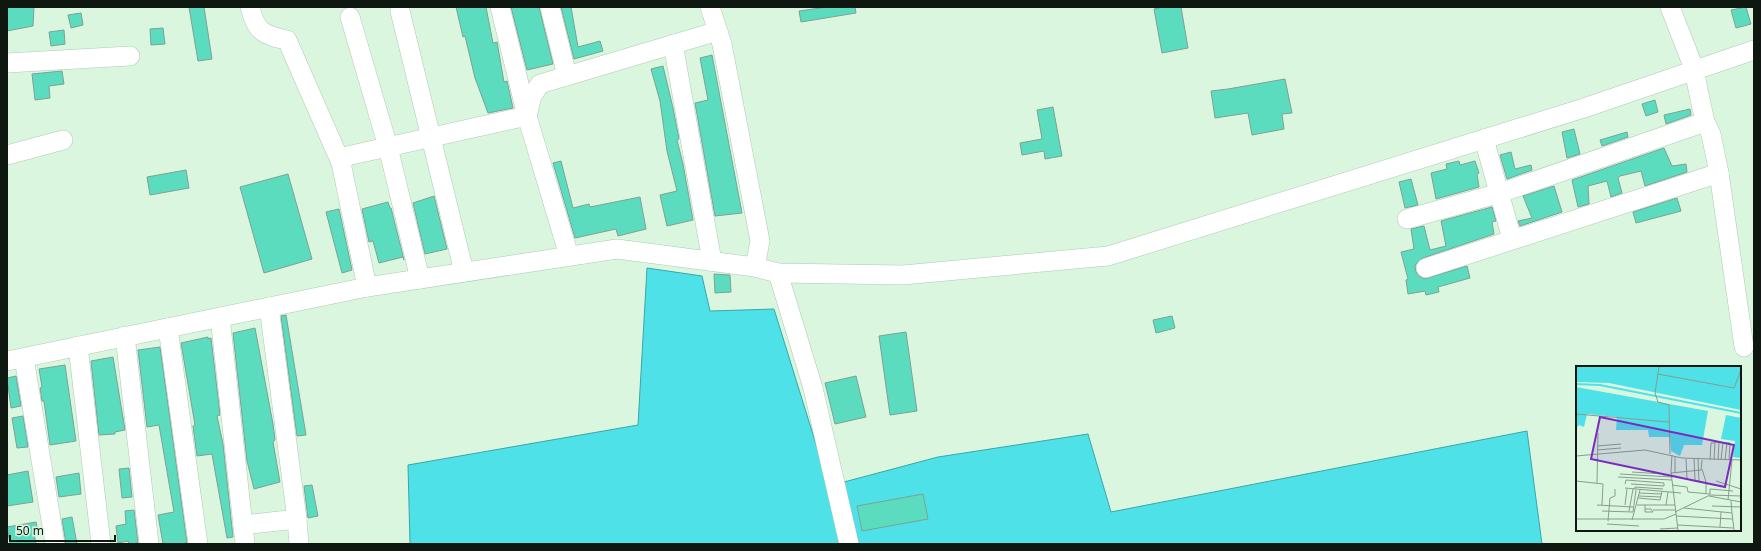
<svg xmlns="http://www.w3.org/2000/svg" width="1761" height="551" font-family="'Noto Sans',sans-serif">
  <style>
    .water { fill: #4fe1e8; stroke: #3ca5a7 }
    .building { fill: #5cdcbe; stroke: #7da196 }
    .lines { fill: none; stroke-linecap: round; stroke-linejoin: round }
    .minor-casing { stroke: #afcab3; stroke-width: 20 }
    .minor { stroke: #fff; stroke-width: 19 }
    .inset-river { fill: none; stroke: #4fe1e8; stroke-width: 2 }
    .inset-road { fill: none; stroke: #889d8c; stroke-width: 1 }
    .view { fill: #7b2cbf; fill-opacity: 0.15; stroke: #7b2cbf; stroke-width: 2 }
    .inset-edge { fill: none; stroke: #0e1810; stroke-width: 2 }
  </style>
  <rect width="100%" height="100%" fill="#daf6df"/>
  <polygon class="water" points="647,268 702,276 710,311 774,309 829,486 938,457 1088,434 1111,512 1527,431 1542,544 410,544 408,465 638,425"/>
  <g class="building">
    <polygon points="7,7 34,7 33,26 7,31"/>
    <polygon points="189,7 204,7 212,59 198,61"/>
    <polygon points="456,7 486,7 493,43 497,42 504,82 507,81 513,108 488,113 475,78 465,36 463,37"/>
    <polygon points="511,7 539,7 553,64 527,70"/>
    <polygon points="561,7 571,7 578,47 600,41 603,51 574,59"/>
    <polygon points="827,7 855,7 856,13 801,22 799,11"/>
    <polygon points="1163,7 1181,7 1188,48 1162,53 1154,9"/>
    <polygon points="1746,7 1751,24 1736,28 1731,10"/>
    <polygon points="81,13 83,25 71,28 68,15"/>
    <polygon points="163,28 165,44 151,45 150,29"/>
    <polygon points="64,30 65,44 51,46 49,32"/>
    <polygon points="712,55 742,213 715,216 695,103 708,100 700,58"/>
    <polygon points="663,66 673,108 679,139 677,140 683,164 693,220 667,226 660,195 677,191 667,151 660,101 651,69"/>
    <polygon points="62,71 64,84 49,86 50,98 35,100 32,74"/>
    <polygon points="1285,79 1292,113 1282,114 1284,129 1252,135 1248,113 1215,118 1211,91 1228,89"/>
    <polygon points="1655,100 1658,112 1646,116 1642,104"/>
    <polygon points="1053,107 1062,156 1045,159 1044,151 1022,155 1020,143 1042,139 1037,110"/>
    <polygon points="1690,109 1691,115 1666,124 1664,115"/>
    <polygon points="1574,129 1580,154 1567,158 1562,132"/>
    <polygon points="1627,132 1628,137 1602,146 1600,140"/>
    <polygon points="1664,148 1672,166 1686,164 1687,172 1645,186 1641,171 1620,176 1618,178 1622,193 1611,197 1607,181 1588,186 1589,204 1578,207 1572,180"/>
    <polygon points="1511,152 1515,169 1531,165 1532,170 1507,179 1500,155"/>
    <polygon points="561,161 573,208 589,204 590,207 640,197 646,229 618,236 616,229 575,238 553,163"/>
    <polygon points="1459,161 1460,165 1475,161 1479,173 1477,174 1479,187 1436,199 1431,173 1447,169 1446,164"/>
    <polygon points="186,170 189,188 150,195 147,177"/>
    <polygon points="288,174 312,259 264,273 240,187"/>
    <polygon points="1411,179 1418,205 1405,208 1399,182"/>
    <polygon points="1554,186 1562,212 1520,226 1518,221 1532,218 1523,196"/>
    <polygon points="434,196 447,249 425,254 413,203"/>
    <polygon points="1677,198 1681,211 1636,223 1633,212"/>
    <polygon points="388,202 390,208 391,208 404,260 403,257 379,263 373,241 369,242 362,209"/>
    <polygon points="1492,207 1496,221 1492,222 1494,234 1423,258 1415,265 1416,272 1419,276 1424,279 1467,266 1470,278 1438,287 1439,292 1426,295 1425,291 1408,294 1406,280 1408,279 1401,252 1414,249 1411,229 1424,226 1430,250 1446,246 1441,221"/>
    <polygon points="339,209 352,270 342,273 326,212"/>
    <polygon points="714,274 730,275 731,292 715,293"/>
    <polygon points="286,315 306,435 297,436 281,316"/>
    <polygon points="1172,316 1175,328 1156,333 1153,320"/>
    <polygon points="255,328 273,424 275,440 273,442 280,482 254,489 247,461 233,333"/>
    <polygon points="906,332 917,411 890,415 879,336"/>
    <polygon points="208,337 208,339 211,338 220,415 217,416 223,444 233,537 227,538 212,454 197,456 193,426 195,425 181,343"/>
    <polygon points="160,347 187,543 179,544 163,544 158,515 174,512 159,425 147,427 138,350"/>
    <polygon points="113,357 125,430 115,432 115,434 99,435 91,361"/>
    <polygon points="65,365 76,441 50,445 44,401 42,401 40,388 42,387 39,369"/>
    <polygon points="16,376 21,406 11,408 7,378"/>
    <polygon points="856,376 866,417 835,424 825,383"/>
    <polygon points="23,416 28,447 17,448 12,418"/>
    <polygon points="129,468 132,497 122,498 119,469"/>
    <polygon points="28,471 33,502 7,506 7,475"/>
    <polygon points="79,473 81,494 59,497 56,477"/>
    <polygon points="312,485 318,516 308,518 304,486"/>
    <polygon points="923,494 928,519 862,531 857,506"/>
    <polygon points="134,510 138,543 129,544 128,541 118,543 116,526 126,524 125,511"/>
    <polygon points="72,517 77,544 66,544 62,519"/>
    <polygon points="36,522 38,532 34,533 36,544 10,544 7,527"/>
  </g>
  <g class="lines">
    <defs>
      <g id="minor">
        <path d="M250 7C256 32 263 35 287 40L341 163"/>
        <polyline points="500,7 527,116 569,256"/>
        <polyline points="550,7 567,76"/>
        <polyline points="710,7 722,44 760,241 755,267"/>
        <polyline points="1670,7 1693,66 1705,122 1711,134 1719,173 1744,347"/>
        <polyline points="400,11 464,272"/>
        <polyline points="350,17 388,147 420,279"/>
        <polyline points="673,44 712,261"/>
        <polyline points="7,63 130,56"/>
        <polyline points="1484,139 1512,239"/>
        <polyline points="7,155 63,140"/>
        <polyline points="1407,219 1500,193 1705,122"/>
        <polyline points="1426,268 1719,173"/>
        <polyline points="778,273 813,388 849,544"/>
        <polyline points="367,287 341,163 347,156 527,116 532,96 540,84 718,31"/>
        <polyline points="220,317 245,544"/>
        <polyline points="168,328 198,544"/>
        <polyline points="125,336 149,544"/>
        <polyline points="78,346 101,544"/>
        <polyline points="24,358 55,544"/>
        <polyline points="7,361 367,287 617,249 755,267 778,273 903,275 1108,256 1584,108 1754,50"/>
        <polyline points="297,519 299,544"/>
        <polyline points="243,525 297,519 269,307"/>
      </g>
    </defs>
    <use href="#minor" class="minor-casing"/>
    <use href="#minor" class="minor"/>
  </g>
  <g transform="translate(1576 366)">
    <rect width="165" height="165" fill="#daf6df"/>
    <path d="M0 1H165V44L33 17 0 16ZM0 21 132 45 126 79H108L104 90 95 85 94 71H73L72 64H40L41 51 11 48 8 61 3 59 0 62ZM150 49 165 52V92L157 91 159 75 145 73Z" fill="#4fe1e8"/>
    <path class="inset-river" d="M0 18 24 19 165 47"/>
    <path class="inset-road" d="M83 1 79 27 82 36 93 39 94 88M82 8 158 22 165 4M0 48 93 56M21 80 45 78M21 84 45 82M96 89 95 106 102 164M0 90 69 84 106 92 165 94M110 93 111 113M118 93 119 114M122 93 123 115M134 94 135 77H139M138 94 139 76 154 77 153 94M142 94 143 76M145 94 147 76M149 94 151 77M126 103 130 116V127M56 106 88 108V111M95 107 125 104 126 94M99 107V90M44 108 95 111M42 111 96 114M0 115 27 118 26 139M140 115 165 123M21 117 22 67M49 118 50 114 88 117M55 118 88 120V117M96 119 111 121 112 126 134 128M49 122 105 127M59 123V121L87 123M63 127 86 128M134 128V123L157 125M63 130 85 131M133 130 165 136M62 132 84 134 86 125M152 134 156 94M155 135 156 147M21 139 57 141M49 139 51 123M61 139H99M69 139V146H77L75 143H69M90 139 92 126M136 140 165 141M108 142 156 147 158 164M77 144H99M26 145 57 146 60 124M53 145 57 123M99 146 134 129 165 130M100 150 156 153M0 153H88L100 148M56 154 64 124M32 155 34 132 39 130V123M31 158 63 160M102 159 157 162M144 161 145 146M84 163 102 162"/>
    <path class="view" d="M24 51 158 79 149 121 15 93Z"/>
    <rect width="165" height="165" class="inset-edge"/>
  </g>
  <rect width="1761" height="551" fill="none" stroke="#0e1810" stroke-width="16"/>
  <path d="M10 535v6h105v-6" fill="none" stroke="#0e1810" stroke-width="2"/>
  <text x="16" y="535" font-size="12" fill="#0e1810" stroke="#daf6df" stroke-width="3" paint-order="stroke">50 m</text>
</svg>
